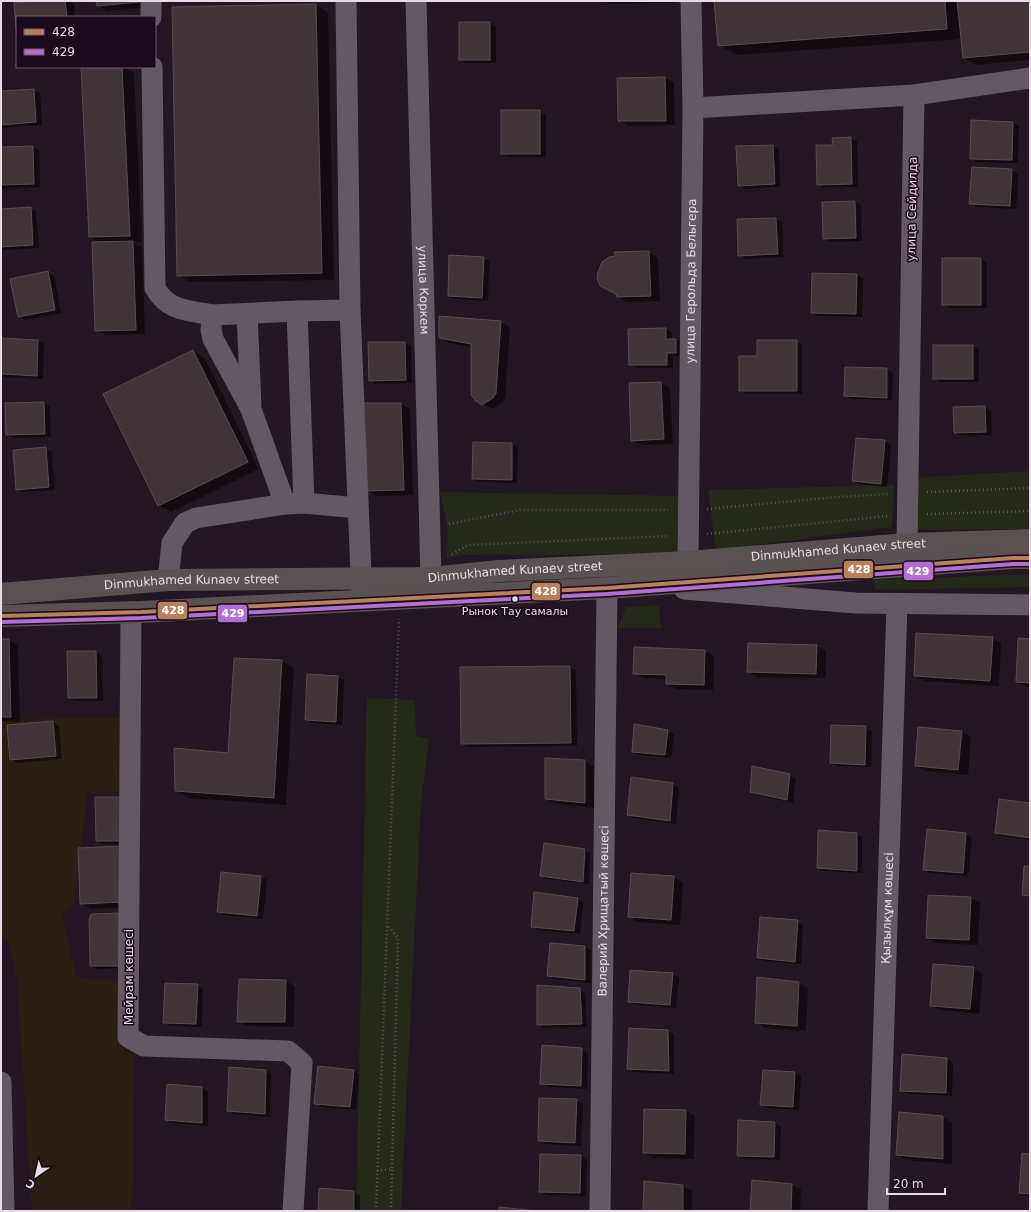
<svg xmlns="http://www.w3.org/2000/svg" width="1031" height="1212" font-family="'DejaVu Sans',sans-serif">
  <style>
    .industrial { fill: #2a1f13 }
    .green { fill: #252919 }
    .shadow { fill: #0007 }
    .building { fill: #403539; stroke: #5a4d51 }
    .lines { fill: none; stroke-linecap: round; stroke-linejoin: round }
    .path { stroke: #5c535c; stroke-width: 2.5; stroke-dasharray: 1 3; stroke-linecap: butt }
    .minor { stroke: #625962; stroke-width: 21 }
    .major { stroke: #5a5152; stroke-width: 22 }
    .bus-1-casing { stroke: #1c091c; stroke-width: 7 }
    .bus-2-casing { stroke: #1c091c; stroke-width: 7 }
    .bus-1 { stroke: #b6815c; stroke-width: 4 }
    .bus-2 { stroke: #b36fd0; stroke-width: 4 }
    .bus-dot { fill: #e8dae7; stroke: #1c091c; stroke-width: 1.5 }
    .labels { text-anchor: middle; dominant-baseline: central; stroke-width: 3; stroke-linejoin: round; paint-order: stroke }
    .bus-label { font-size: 11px; fill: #e8dae7; stroke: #1c091c }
    .street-label { font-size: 12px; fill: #e8dae7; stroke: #1c091c }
    .line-badge { stroke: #1c091c; stroke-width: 1.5 }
    .badge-label { font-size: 11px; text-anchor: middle; font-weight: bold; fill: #fff }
  </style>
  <rect width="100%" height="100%" fill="#221722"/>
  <polygon class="industrial" points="124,717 129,791 87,795 74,906 62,912 76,977 128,983 125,1051 134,1054 133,1186 130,1211 32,1211 17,981 8,940 1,940 1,720"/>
  <g class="green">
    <polygon points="1030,471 1030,529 908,530 908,478"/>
    <polygon points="894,485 892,527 716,550 708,490"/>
    <polygon points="440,492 688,496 688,554 468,555 446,558 447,524"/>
    <polygon points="1030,574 1030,587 875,590 875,580"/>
    <polygon points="659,605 661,628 618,628 626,607"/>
    <polygon points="367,698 415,700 416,736 429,739 421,804 401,1211 356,1211"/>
  </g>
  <g class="shadow">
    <polygon points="44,1 68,1 74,4 75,17 17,17 17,28 15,4"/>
    <polygon points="97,1 148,1 149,7 107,11 98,5"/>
    <polygon points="604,1 676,1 676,3 609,4"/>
    <polygon points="715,1 1030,1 1030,60 976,65 964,58 962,39 737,55 719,45"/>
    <polygon points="316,5 328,12 334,280 190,282 178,275"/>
    <polygon points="490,23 496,27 496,63 466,63 460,59"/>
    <polygon points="88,67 124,67 134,73 142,242 134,243 142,247 145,334 106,335 96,330 101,243 90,237"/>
    <polygon points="665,78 674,83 675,125 628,126 619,120 618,79"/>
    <polygon points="33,90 40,93 42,125 1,128 1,92"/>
    <polygon points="539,111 546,115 546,157 509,157 502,154"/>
    <polygon points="1013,123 1019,126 1018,163 977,162 971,158"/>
    <polygon points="851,138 857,142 858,187 824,188 818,184 834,146"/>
    <polygon points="773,146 779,150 780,187 745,189 739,185"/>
    <polygon points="33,147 39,150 40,187 1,189 1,148"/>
    <polygon points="973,168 1012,170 1018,174 1016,209 977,207 970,203"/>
    <polygon points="855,202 861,205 862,241 830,242 824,238 823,203"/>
    <polygon points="30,208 36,211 39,248 1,250 1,210"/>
    <polygon points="776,219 782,222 783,257 745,259 739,255"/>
    <polygon points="649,252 658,258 660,301 627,302 618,297 617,294 616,253"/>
    <polygon points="483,258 489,261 488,301 455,299 449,296"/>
    <polygon points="981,259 987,263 987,308 949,308 943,304"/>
    <polygon points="48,272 54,276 61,313 25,320 19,316"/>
    <polygon points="813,274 857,275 863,278 862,317 818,316 812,312"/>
    <polygon points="501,322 510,327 505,398 502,403 492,409 482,404 472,347 449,343 440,338"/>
    <polygon points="666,329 672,333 672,340 676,340 682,343 682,356 673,356 673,368 636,368 630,365"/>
    <polygon points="1,339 38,341 44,344 43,379 4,377 1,375"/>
    <polygon points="796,341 802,344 802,394 746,394 740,391 758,357"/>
    <polygon points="405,343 411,346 412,383 376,384 370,381"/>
    <polygon points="934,346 973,346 979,349 979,382 940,382 934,378"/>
    <polygon points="193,351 205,359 259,469 171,512 159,505"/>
    <polygon points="846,368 887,369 893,373 892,400 851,399 845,395"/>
    <polygon points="661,383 670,388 673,444 642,445 632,440 630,384"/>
    <polygon points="44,403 50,406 51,437 13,438 7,435"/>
    <polygon points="365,404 401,404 410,409 413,495 377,496 367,491"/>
    <polygon points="985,407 991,411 992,435 961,436 955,433"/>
    <polygon points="857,439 885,441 891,445 887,487 859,484 853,481"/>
    <polygon points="474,443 512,444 518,447 517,483 479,482 473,479"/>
    <polygon points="45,448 52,452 55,490 23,492 17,489"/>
    <polygon points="992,638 1001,643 999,686 924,681 915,676"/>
    <polygon points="1,640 9,640 18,645 20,722 1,721"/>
    <polygon points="1030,640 1030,687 1026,687 1017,682"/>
    <polygon points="817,646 826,651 825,678 757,677 748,672"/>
    <polygon points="705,651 714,656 713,690 676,689 667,683 667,679 644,678 634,673"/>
    <polygon points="96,652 102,655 103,701 75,701 69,698"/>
    <polygon points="282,661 294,668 286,805 189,798 176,791 229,754"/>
    <polygon points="570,667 576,671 577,746 468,747 462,744"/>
    <polygon points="308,675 338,677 344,680 342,725 312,723 306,720"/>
    <polygon points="53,722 59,726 62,759 17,763 11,760"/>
    <polygon points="635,725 668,731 674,734 671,758 639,755 633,752"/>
    <polygon points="866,727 872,731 871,767 837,766 831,763"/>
    <polygon points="962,732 971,737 968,775 925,771 916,766"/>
    <polygon points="585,761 594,767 594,808 556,804 546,799"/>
    <polygon points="790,775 796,779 793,803 757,795 751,792"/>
    <polygon points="672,784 679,788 676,824 634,818 628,814"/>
    <polygon points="96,798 137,844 103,844 97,840"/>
    <polygon points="1030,804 1030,840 1002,836 996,833"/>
    <polygon points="928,831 966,834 972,838 968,876 930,873 924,869"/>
    <polygon points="856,834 862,837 862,873 824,871 818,867"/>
    <polygon points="123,847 134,907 91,909 81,903"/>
    <polygon points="584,850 590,853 589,884 547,879 541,876"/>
    <polygon points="261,877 267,880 263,919 224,915 218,912"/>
    <polygon points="673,877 683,882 680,925 638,922 629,916"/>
    <polygon points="971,898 980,903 978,945 936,943 927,937"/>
    <polygon points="577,899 583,903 580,934 538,930 532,927"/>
    <polygon points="120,914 127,968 97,969 91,966"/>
    <polygon points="797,921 803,925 801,964 764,961 758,957"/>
    <polygon points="585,947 591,950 591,983 554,979 548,976"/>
    <polygon points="973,968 983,974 979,1014 940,1010 931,1005"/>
    <polygon points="673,974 679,978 676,1008 635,1005 629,1001"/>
    <polygon points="286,981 295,987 294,1027 247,1026 238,1021"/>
    <polygon points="799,983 808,988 806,1031 765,1028 756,1022"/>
    <polygon points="197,985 203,989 202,1027 170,1026 164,1022"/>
    <polygon points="579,989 585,993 587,1027 544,1028 538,1024"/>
    <polygon points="668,1031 674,1034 674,1074 634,1072 628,1068"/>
    <polygon points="581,1049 588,1053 587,1089 548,1087 542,1083"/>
    <polygon points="947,1059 953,1063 952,1096 907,1094 901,1090"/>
    <polygon points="265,1071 271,1074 270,1117 235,1114 228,1111"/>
    <polygon points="353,1071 359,1074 356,1110 322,1107 316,1103"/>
    <polygon points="795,1073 801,1076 799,1110 768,1108 761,1105"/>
    <polygon points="202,1088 208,1092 208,1126 172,1123 166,1119"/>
    <polygon points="577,1100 583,1104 581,1146 545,1144 539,1141"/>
    <polygon points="645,1110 686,1111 695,1116 694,1159 653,1158 644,1152"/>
    <polygon points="942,1117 952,1122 952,1164 906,1160 897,1154"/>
    <polygon points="739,1121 775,1123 781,1126 780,1160 744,1159 738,1155"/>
    <polygon points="541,1155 581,1156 587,1160 586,1196 546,1195 540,1192"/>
    <polygon points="1030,1155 1030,1196 1027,1196 1021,1193"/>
    <polygon points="792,1185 801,1190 800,1211 751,1211"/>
    <polygon points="682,1186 692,1191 692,1211 644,1211"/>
    <polygon points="320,1189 354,1192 360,1196 360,1211 319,1211"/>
  </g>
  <g class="building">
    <polygon points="34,1 65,1 67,17 17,17 17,38 14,3"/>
    <polygon points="96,1 140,1 140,2 97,6"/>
    <polygon points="714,1 945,1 947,29 718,46"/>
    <polygon points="957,1 1030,1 1030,52 963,58"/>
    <polygon points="316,4 322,273 177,276 172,7"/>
    <rect x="459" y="22" width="31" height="38"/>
    <polygon points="81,67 122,67 130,236 89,237"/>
    <polygon points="665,77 666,121 618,121 617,78"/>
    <polygon points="34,89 36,122 1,125 1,91"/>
    <rect x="501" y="110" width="39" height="44"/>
    <polygon points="971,120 1013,122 1012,160 970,159"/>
    <polygon points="851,137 852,184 817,185 816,145 833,145 832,138"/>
    <polygon points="773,145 775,184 738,186 736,146"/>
    <polygon points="33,146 34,184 1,185 1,147"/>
    <polygon points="972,167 1012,169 1010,206 969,204"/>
    <polygon points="855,201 856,238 823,239 822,202"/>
    <polygon points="31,207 33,245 1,247 1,209"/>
    <polygon points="776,218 778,254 738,256 737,219"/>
    <polygon points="133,241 136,330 95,331 92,242"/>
    <polygon points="649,251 651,296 617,297 616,294 600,286 597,278 598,272 602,262 609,257 615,256 614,252"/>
    <polygon points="449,255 484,257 482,298 448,296"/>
    <rect x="942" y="258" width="39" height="47"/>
    <polygon points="48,271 55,310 18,317 10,279"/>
    <polygon points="812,273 857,274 856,314 811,313"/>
    <polygon points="439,316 501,321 496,393 493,398 486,402 482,405 476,401 471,395 471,344 439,338"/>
    <polygon points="666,328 666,339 676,339 676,353 667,353 667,365 629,365 628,329"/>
    <polygon points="1,338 38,340 37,376 1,374"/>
    <polygon points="757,340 797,340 797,391 739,391 739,356 757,356"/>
    <polygon points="368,342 405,342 406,380 369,381"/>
    <rect x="933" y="345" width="40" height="34"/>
    <polygon points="193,350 248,462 158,506 103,394"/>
    <polygon points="845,367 887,368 887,398 844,396"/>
    <polygon points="661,382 664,439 631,441 629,383"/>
    <polygon points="44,402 45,434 6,435 5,403"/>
    <polygon points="364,403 401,403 404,490 366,491"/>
    <polygon points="985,406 986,432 954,433 953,407"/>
    <polygon points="856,438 885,440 881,484 852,481"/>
    <polygon points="473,442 512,443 512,480 472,479"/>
    <polygon points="46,447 49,487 16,490 13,450"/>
    <polygon points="916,633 993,637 990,681 914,676"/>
    <polygon points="1018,638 1030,639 1030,683 1016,682"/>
    <polygon points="1,639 9,639 11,717 1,717"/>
    <polygon points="748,643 817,645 816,674 747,672"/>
    <polygon points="634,647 705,650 704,685 666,684 666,675 633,674"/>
    <polygon points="67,651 96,651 97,698 68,698"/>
    <polygon points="234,658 282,660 274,798 175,791 174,748 228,753"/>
    <polygon points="570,666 571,743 461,744 460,667"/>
    <polygon points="307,674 338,676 336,722 305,720"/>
    <polygon points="53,721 56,756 10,760 7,725"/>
    <polygon points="634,724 668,730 665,755 632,752"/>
    <polygon points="831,725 866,726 865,765 830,763"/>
    <polygon points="918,727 962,731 958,770 915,766"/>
    <polygon points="545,758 585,760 585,803 545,799"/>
    <polygon points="752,766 790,774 787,800 750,792"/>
    <polygon points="631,777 673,783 670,821 627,815"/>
    <polygon points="95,797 131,797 131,841 96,841"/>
    <polygon points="999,799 1030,803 1030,838 995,833"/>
    <polygon points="927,829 966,833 963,873 923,870"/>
    <polygon points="818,830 857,833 857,871 817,868"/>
    <polygon points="544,843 585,849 583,882 540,876"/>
    <polygon points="123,846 125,902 80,904 78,848"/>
    <polygon points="1024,866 1030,866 1030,896 1022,895"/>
    <polygon points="221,872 261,876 257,916 217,912"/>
    <polygon points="631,873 674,876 671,920 628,917"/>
    <polygon points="534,892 578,898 574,931 531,927"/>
    <polygon points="928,895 971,897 969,940 926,938"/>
    <polygon points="120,913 121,966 90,966 89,920 91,914"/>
    <polygon points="760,917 798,920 795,962 757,958"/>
    <polygon points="550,943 585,946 585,980 547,976"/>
    <polygon points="933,964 974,967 970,1009 930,1006"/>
    <polygon points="630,970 673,973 670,1005 628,1002"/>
    <polygon points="757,977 799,982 797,1026 755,1023"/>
    <polygon points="239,979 286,980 285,1022 237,1022"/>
    <polygon points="165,983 198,984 196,1024 163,1023"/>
    <polygon points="537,985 580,988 582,1024 537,1025"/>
    <polygon points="629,1028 668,1030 669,1071 627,1069"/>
    <polygon points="542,1045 582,1048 581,1086 540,1084"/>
    <polygon points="902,1054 947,1058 946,1093 900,1091"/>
    <polygon points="318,1066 354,1070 350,1107 314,1104"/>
    <polygon points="229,1067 266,1070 265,1114 227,1111"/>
    <polygon points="763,1070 795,1072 793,1107 760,1105"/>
    <polygon points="167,1084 202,1087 202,1123 165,1120"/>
    <polygon points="539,1098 577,1099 575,1143 538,1141"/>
    <polygon points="644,1109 686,1110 685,1154 643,1153"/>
    <polygon points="899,1112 943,1116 943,1159 896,1155"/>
    <polygon points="738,1120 775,1122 774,1157 737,1156"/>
    <polygon points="1022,1153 1030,1154 1030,1194 1019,1193"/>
    <polygon points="540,1154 581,1155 580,1193 539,1192"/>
    <polygon points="752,1180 792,1184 791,1211 750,1211"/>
    <polygon points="644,1181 683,1185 683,1211 643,1211"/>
    <polygon points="319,1188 354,1191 354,1211 318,1211"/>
    <polygon points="499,1207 538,1211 499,1211"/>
  </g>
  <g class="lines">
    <g class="path">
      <polyline points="927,492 1030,488"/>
      <polyline points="707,509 837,497 888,494"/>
      <polyline points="927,514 1030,511"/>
      <polyline points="449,524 520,510 668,510"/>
      <polyline points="707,534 888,516"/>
      <polyline points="452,554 468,545 669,536"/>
      <polyline points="377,1171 392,1169 398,938 387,925"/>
      <polyline points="376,1211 399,619"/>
      <polyline points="391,1211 392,1169"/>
    </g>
    <g class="minor">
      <polyline points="151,1 151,17"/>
      <polyline points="346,1 350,310"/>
      <path id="s1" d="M416 1 431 578"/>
      <path d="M152 67 155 288C169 312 188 310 212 315"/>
      <polyline points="914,95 1030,78"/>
      <polyline points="693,108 914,95 907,544"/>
      <polyline points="297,311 304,503"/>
      <polyline points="247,314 251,405"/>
      <polyline points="358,508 304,503 285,504 251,409 213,339 211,330 212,315 297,311 350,310 362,597"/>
      <path id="s2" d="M688 562 693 108 691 1"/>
      <polyline points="168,580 172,543 185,523 196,518 285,504"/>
      <polyline points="684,589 856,603 1030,605"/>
      <polyline points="131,612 128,1037 144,1046 288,1051 302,1063 293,1211"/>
      <polyline points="1,1082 4,1211"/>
      <path id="s3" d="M600 1211 607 588"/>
      <path id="s4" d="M878 1211 897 604"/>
    </g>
    <g class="major">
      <path id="s5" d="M1 594 168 580 431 578 499 571 688 562 907 544 1030 540"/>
      <polyline points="1,616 141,612 607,588 1013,558 1030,558"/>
    </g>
    <defs>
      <polyline id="bus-1" points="1,616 141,612 607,588 1013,558 1030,558"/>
      <polyline id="bus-2" points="1,622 141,618 607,594 1013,564 1030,564"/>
    </defs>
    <use href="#bus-1" class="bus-1-casing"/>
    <use href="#bus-2" class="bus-2-casing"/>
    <use href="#bus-1" class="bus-1"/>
    <use href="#bus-2" class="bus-2"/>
  </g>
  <circle class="bus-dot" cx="515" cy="599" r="3.5"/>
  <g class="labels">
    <g class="bus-label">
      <text x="515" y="611">Рынок Тау самалы</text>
    </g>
    <g class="street-label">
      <text transform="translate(912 209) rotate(-89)">улица Сейдилда</text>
      <text stroke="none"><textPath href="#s2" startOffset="281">улица Герольда Бельгера</textPath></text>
      <text stroke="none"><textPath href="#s1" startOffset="289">улица Коркем</textPath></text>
      <text stroke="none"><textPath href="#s5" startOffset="839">Dinmukhamed Kunaev street</textPath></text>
      <text stroke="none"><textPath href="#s5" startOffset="515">Dinmukhamed Kunaev street</textPath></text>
      <text stroke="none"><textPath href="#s5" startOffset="191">Dinmukhamed Kunaev street</textPath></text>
      <text stroke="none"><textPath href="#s4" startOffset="303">Қызылқұм көшесі</textPath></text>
      <text stroke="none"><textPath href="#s3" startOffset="300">Валерий Хрищатый көшесі</textPath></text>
      <text transform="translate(129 977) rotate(-90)">Мейрам көшесі</text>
    </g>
  </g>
  <g class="line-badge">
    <rect x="843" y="560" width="31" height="19" rx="4" fill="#b6815c"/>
    <rect x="903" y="561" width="31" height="20" rx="4" fill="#b36fd0"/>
    <rect x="531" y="582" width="30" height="19" rx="4" fill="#b6815c"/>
    <rect x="157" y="601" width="31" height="19" rx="4" fill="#b6815c"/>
    <rect x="217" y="604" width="31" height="19" rx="4" fill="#b36fd0"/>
  </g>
  <g class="badge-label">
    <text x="859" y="573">428</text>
    <text x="918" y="575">429</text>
    <text x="546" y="595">428</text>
    <text x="173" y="614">428</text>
    <text x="233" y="617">429</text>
  </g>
  <rect width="1031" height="1212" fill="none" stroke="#e8dae7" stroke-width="4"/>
  <rect x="16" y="16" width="140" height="52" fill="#1c091c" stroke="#6e5d6d"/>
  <rect x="24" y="29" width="20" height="6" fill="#b6815c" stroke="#6e5d6d"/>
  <text x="52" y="36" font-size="12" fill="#e8dae7">428</text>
  <rect x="24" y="49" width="20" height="6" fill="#b36fd0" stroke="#6e5d6d"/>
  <text x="52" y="56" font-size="12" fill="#e8dae7">429</text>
  <g transform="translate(36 1176) rotate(214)" stroke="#1c091c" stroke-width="3" paint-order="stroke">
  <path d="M0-3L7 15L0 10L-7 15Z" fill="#e8dae7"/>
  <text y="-6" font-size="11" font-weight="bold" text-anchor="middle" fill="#e8dae7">С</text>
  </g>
  <path d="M887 1188v6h58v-6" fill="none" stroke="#e8dae7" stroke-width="2"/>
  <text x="893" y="1188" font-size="12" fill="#e8dae7" stroke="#1c091c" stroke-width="3" paint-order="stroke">20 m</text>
</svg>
